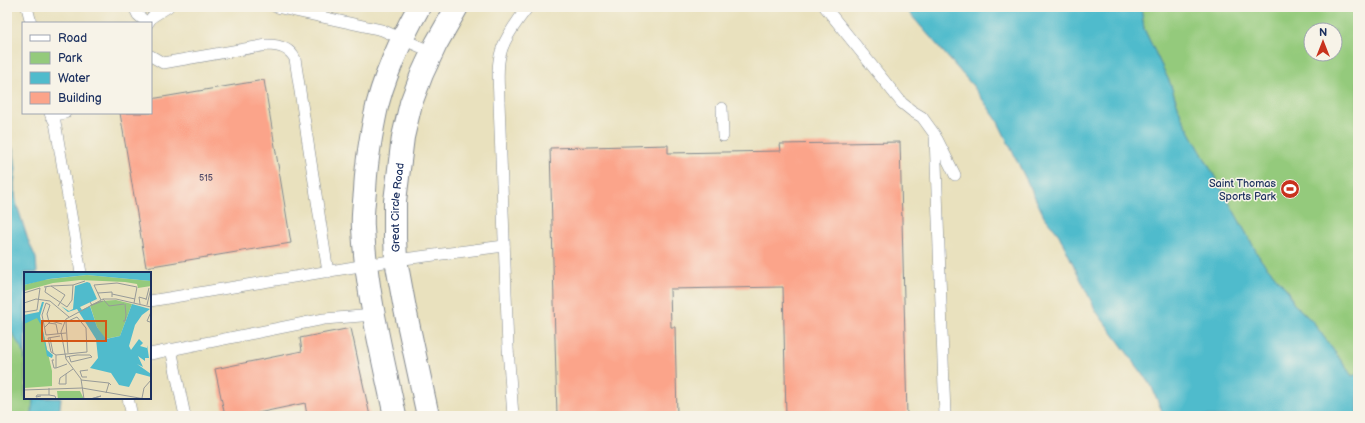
<svg xmlns="http://www.w3.org/2000/svg" width="1365" height="423" font-family="'Balsamiq Sans',sans-serif">
  <style>
    .green { fill: #94ca7c; stroke: #587c6d; fill-rule: evenodd }
    .water { fill: #50bbcc; stroke: #367595 }
    .building { fill: #fba48a }
    .lines { fill: none; stroke-linecap: round; stroke-linejoin: round }
    .service-casing { stroke: #82888e; stroke-width: 12 }
    .tertiary-casing { stroke: #82888e; stroke-width: 24 }
    .service { stroke: #fff; stroke-width: 11 }
    .tertiary { stroke: #fff; stroke-width: 22 }
    .labels { text-anchor: middle; dominant-baseline: central; stroke-width: 3; stroke-linejoin: round; paint-order: stroke }
    .number-label { font-size: 9px; fill: #534c69 }
    .poi-label { font-size: 11px; fill: #1b2f5e; stroke: #f7f3e8; text-anchor: end }
    .street-label { font-size: 11px; fill: #1b2f5e; stroke: #f7f3e8 }
    .inset-road { fill: none; stroke: #979a98; stroke-width: 1 }
    .view { fill: #d45514; fill-opacity: 0.15; stroke: #d45514; stroke-width: 2 }
    .inset-edge { fill: none; stroke: #1b2f5e; stroke-width: 2 }
  </style>
  <rect width="100%" height="100%" fill="#f7f3e8"/>
  <filter id="ink" filterUnits="userSpaceOnUse"><feTurbulence type="fractalNoise" baseFrequency=".025" numOctaves="2"/><feDisplacementMap in="SourceGraphic" scale="8" xChannelSelector="R" yChannelSelector="G"/><feConvolveMatrix kernelMatrix="1 2 1 2 8 2 1 2 1" color-interpolation-filters="sRGB"/></filter>
  <filter id="wash" filterUnits="userSpaceOnUse"><feTurbulence type="fractalNoise" baseFrequency=".012" numOctaves="4" result="noise"/><feDisplacementMap in="SourceGraphic" scale="16" xChannelSelector="R" yChannelSelector="G"/><feGaussianBlur stdDeviation="0.9" result="paint"/><feColorMatrix in="noise" values="0 0 0 0 0 0 0 0 0 0 0 0 0 0 0 0 0 1.4 0 .05"/><feComposite in="paint" operator="in"/></filter>
  <g filter="url(#wash)">
    <rect width="100%" height="100%" fill="#e9e1be"/>
    <g class="green">
      <path d="M1141 7H1358V374L1352 376 1313 322 1293 303 1289 292 1261 260 1182 118 1170 83 1144 29ZM1311 30H1335V54H1311Z"/>
      <polygon points="7,224 25,286 25,398 52,398 56,416 7,416"/>
    </g>
    <g class="water">
      <polygon points="904,7 1141,7 1144,29 1170,83 1182,118 1261,260 1289,292 1293,303 1313,322 1352,376 1358,374 1358,416 1164,416 1151,385 1096,311 1059,235 1044,216 997,120 973,86"/>
      <polygon points="7,133 14,152 16,169 14,184 16,202 28,240 36,258 37,273 25,273 25,360 24,353 8,326 7,321"/>
      <polygon points="32,398 61,398 59,416 31,416 33,401"/>
    </g>
    <g id="blocks">
      <g class="building">
        <polygon points="264,80 291,243 146,267 120,113 151,113 151,99"/>
        <polygon points="900,142 907,416 786,416 783,287 670,289 671,327 675,327 677,416 557,416 550,148 668,145 668,153 781,151 780,144"/>
        <polygon points="351,328 370,416 307,416 305,403 244,416 225,416 215,369 302,351 300,338"/>
      </g>
    </g>
  </g>
  <g filter="url(#ink)">
    <use href="#blocks" fill-opacity="0" stroke="#82888e" stroke-width="1"/>
    <g class="lines">
      <defs>
        <g id="service">
          <polyline points="27,7 31,23"/>
          <polyline points="134,7 138,15 147,23"/>
          <polyline points="276,7 382,30 432,52"/>
          <polyline points="825,7 902,103 912,111 922,117 935,135 945,416"/>
          <polyline points="148,23 152,17 168,7"/>
          <path d="M151 56 163 63 267 45C278 45 290 48 295 59L328 272"/>
          <polyline points="722,108 723,136"/>
          <polyline points="50,113 55,122 81,273"/>
          <polyline points="51,116 65,113"/>
          <polyline points="937,139 955,175"/>
          <polyline points="150,301 396,260 504,246"/>
          <polyline points="171,349 185,416"/>
          <polyline points="150,354 324,319 374,315"/>
          <polyline points="128,398 132,416"/>
          <path d="M513 416 508 348 499 102C499 86 496 67 501 52 504 39 520 17 528 7"/>
        </g>
        <g id="tertiary">
          <path d="M395 416C382 354 366 291 363 228 362 216 364 203 365 191 366 166 370 141 375 116 381 82 402 37 419 7"/>
          <path id="s1" d="M428 416 405 309 396 260 395 238V201L403 137 411 103 422 74 436 44 457 7"/>
        </g>
      </defs>
      <use href="#service" class="service-casing"/>
      <use href="#tertiary" class="tertiary-casing"/>
      <use href="#service" class="service"/>
      <use href="#tertiary" class="tertiary"/>
    </g>
  </g>
  <defs>
    <symbol id="stadium-disc" viewBox="-11 -11 22 22"><circle r="9.5" fill="#c8321e" stroke="#f7f3e8"/><path d="M0-5a6.5 5 0 1 0 0 10a6.5 5 0 1 0 0-10ZM-3.5-1.8h7v3.6h-7Z" fill="#fff"/></symbol>
  </defs>
  <g fill-rule="evenodd">
    <use href="#stadium-disc" x="1279" y="178" width="22" height="22"/>
  </g>
  <g class="labels">
    <g class="number-label">
      <text x="206" y="178">515</text>
    </g>
    <g class="poi-label">
      <text x="1276" y="183">Saint Thomas<tspan x="1276" dy="13">Sports Park</tspan></text>
    </g>
    <g class="street-label">
      <text stroke="none"><textPath href="#s1" startOffset="212">Great Circle Road</textPath></text>
    </g>
  </g>
  <g transform="translate(24 272)">
    <rect width="127" height="127" fill="#e9e1be"/>
    <path d="M63 3 127 9V14L114 16 113 12 101 10 56 8 29 11 0 19V13L18 8ZM92 28 108 32 96 64 81 67 73 55 66 33 76 29ZM15 42 28 99V114L0 116V45ZM33 119H56L60 127H34Z" fill="#94ca7c"/>
    <path d="M0 0H127V9L63 3 25 7 0 13ZM63 10 66 11 73 27 56 35 58 38 66 34 73 55 82 67 96 64 108 32 126 37 118 43 111 53 105 74 107 78 115 67 119 71 116 74 123 76V73L125 86H121V89L114 84 119 95 113 92 127 102V105L112 101 105 115 95 113 87 101 66 96 74 86 72 67 53 37 44 40 37 34 45 39 49 37 51 14ZM18 30H20L16 44 23 78 29 83 28 86 23 84 17 53 13 46 0 52V43L15 40Z" fill="#50bbcc"/>
    <path class="inset-road" d="M49 13 61 9M20 15 27 14 41 23 34 34M22 15 21 20 43 35 48 28 49 13 27 14M0 21 16 16 13 38 1 40 0 37M74 21 88 20V22M88 25V22L111 27M79 27 85 34 100 32M77 28 70 13 93 11 113 15 110 31M122 28 125 16M66 30 68 33 79 29M0 31 12 27 26 29 45 45M116 32 115 25 122 27M123 33 127 16M99 49H101L102 43 101 32M25 50 23 42 26 33 22 31 18 43 22 63 42 61M126 50 123 49 127 40M24 51 32 52 34 62M21 55 27 49 38 52M36 64 24 66 27 80 32 83 63 80 62 56 53 45 42 50 44 81M26 66 29 81M32 83V96L43 92M42 85 47 84 53 83H66L68 85 47 90 45 84M30 88H28L30 96H32M42 102V112H35L36 106 49 97M63 105H58L56 99 64 98M57 108 85 111M25 116V123L31 124 32 127M0 118 58 116 121 127M82 121 85 111 87 113M17 124 12 125 13 123H25M118 126 120 116 127 108M60 127 57 107 42 87 37 60 42 47 79 27H92L127 35M66 127 77 124 67 127"/>
    <path class="view" d="M18 49H82V69H18Z"/>
    <rect width="127" height="127" class="inset-edge"/>
  </g>
  <rect width="1365" height="423" fill="none" stroke="#f7f3e8" stroke-width="24"/>
  <rect x="22" y="22" width="130" height="92" fill="#f7f3e8" stroke="#9fa5b1"/>
  <rect x="30" y="35" width="20" height="6" fill="#ffffff" stroke="#9fa5b1"/>
  <text x="58" y="42" font-size="12" fill="#1b2f5e">Road</text>
  <rect x="30" y="52" width="20" height="12" fill="#94ca7c" stroke="#9fa5b1"/>
  <text x="58" y="62" font-size="12" fill="#1b2f5e">Park</text>
  <rect x="30" y="72" width="20" height="12" fill="#50bbcc" stroke="#9fa5b1"/>
  <text x="58" y="82" font-size="12" fill="#1b2f5e">Water</text>
  <rect x="30" y="92" width="20" height="12" fill="#fba48a" stroke="#9fa5b1"/>
  <text x="58" y="102" font-size="12" fill="#1b2f5e">Building</text>
  <g transform="translate(1323 42)"><circle r="19" fill="#f7f3e8" stroke="#9fa5b1"/>
  <path d="M0-3L7 15L0 10L-7 15Z" fill="#c8321e"/>
  <text y="-6" font-size="11" font-weight="bold" text-anchor="middle" fill="#1b2f5e">N</text>
  </g>
</svg>
